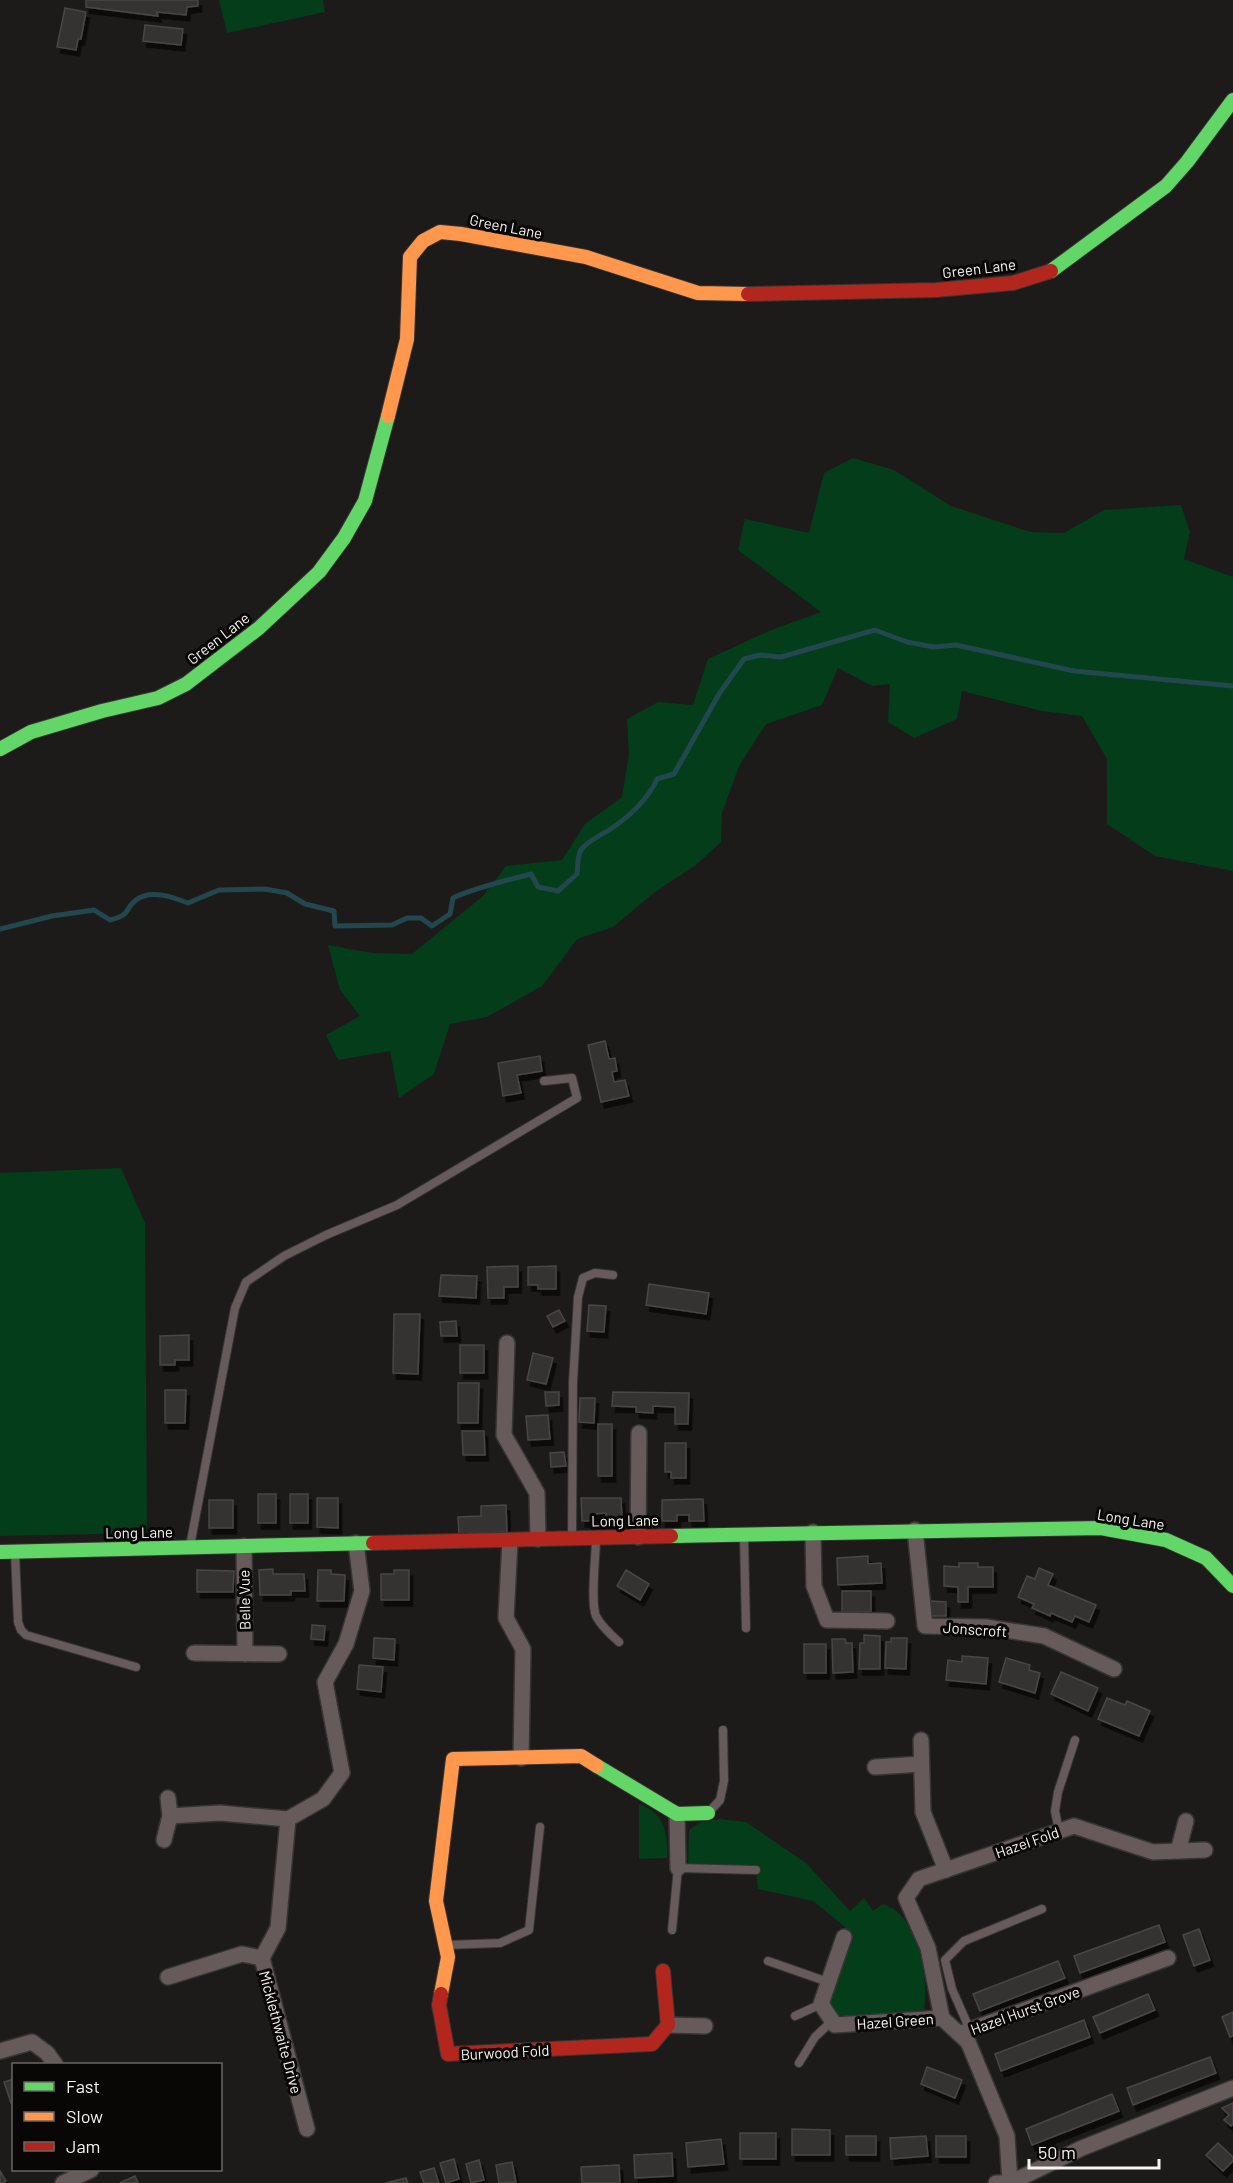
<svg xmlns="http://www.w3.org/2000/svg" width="1233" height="2183" font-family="Barlow,sans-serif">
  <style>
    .green { fill: #043d19 }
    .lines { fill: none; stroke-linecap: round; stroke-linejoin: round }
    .stream { stroke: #22474e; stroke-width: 5 }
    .building { fill: #353331; stroke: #484644; stroke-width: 1.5; filter: url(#shadow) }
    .lane-casing { stroke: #363534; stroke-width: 10 }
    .street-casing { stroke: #363534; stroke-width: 18 }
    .fast-casing { stroke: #363534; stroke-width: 16 }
    .slow-casing { stroke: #363534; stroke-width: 16 }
    .jam-casing { stroke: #363534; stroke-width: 16 }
    .lane { stroke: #665a5b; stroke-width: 8 }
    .street { stroke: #665a5b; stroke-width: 15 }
    .fast { stroke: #63d668; stroke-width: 14 }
    .slow { stroke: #ff974d; stroke-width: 14 }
    .jam { stroke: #b3261e; stroke-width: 14 }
    .labels { text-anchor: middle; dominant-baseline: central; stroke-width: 6; stroke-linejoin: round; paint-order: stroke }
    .street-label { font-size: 15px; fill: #f7f4f1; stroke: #080705 }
  </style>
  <defs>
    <filter id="shadow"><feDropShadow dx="3.5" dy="6" stdDeviation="0" flood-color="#0009"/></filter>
  </defs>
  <rect width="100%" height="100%" fill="#1d1b19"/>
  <g class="green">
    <polygon points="219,0 323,0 325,12 227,33"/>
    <polygon points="853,458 894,470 951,506 1030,532 1064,533 1104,510 1181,505 1190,532 1184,559 1233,577 1233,871 1155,856 1107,824 1107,759 1082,716 1042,711 962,691 957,719 914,738 888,722 890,684 872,686 838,668 822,705 766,724 739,766 722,813 721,842 696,865 655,892 613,927 577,939 542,986 487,1017 450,1024 434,1074 399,1098 390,1051 338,1060 326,1035 360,1016 340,990 328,945 372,953 412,954 483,896 506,866 562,860 585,824 622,797 629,755 627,719 658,702 693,705 708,659 769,631 821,612 738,550 745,519 809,533 824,473"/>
    <polygon points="121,1168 145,1223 147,1533 0,1536 0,1173"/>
    <path d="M639 1804C665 1813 668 1834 667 1858L639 1859Z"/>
    <path d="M719 1819 746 1822 806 1863 850 1911 864 1898 873 1911 883 1904C919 1915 929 1977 924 2010L838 2019 825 1993 844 1937 845 1927 813 1901 758 1889 756 1870 688 1868 689 1830 701 1822Z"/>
  </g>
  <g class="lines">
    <path class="stream" d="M0 929 52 916 94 910 110 920C133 914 123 910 136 900 151 889 173 897 188 903L219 890 265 889 287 893 305 904 334 911 335 926 392 925 407 918H421L432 926 450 914 453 898C474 888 508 880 531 874L538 887 558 891 577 874C578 867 577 856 581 850 588 840 602 835 612 828 630 816 649 798 657 779L674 774 719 694 744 659 760 655 781 657 875 630 907 642 934 647 956 645 1074 671 1233 686"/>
  </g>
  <g class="building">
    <polygon points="86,0 198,0 198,6 187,7 186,15 157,12 158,16 86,7"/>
    <polygon points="65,8 86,12 81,39 78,39 76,50 57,47"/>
    <polygon points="145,25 183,29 181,45 143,41"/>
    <polygon points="605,1041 609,1059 615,1058 617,1071 612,1072 614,1082 625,1080 629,1096 601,1102 588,1045"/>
    <polygon points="540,1056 542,1071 517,1075 521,1093 503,1096 498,1063"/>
    <polygon points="518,1266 518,1287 504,1287 504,1298 488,1298 487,1267"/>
    <polygon points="556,1266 556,1289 538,1289 538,1285 528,1285 528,1267"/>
    <polygon points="441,1275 477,1276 476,1298 439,1296"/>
    <polygon points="649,1284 709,1293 706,1314 646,1305"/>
    <polygon points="589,1305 606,1306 604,1332 587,1331"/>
    <polygon points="559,1310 565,1321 553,1327 547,1316"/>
    <polygon points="394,1314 420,1314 418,1374 393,1373"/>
    <polygon points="456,1321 457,1336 441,1336 440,1322"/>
    <polygon points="189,1335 189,1360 175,1360 175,1365 160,1365 160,1336"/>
    <rect x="460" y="1345" width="24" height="28"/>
    <polygon points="533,1353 553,1358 546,1384 527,1380"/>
    <polygon points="458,1383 479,1383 478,1423 458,1423"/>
    <polygon points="165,1390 186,1390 185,1423 165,1423"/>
    <polygon points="545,1392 559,1392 559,1405 546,1406"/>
    <polygon points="613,1392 689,1393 688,1424 675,1424 675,1407 653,1406 653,1413 636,1412 636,1407 612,1406"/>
    <polygon points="580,1398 595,1398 594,1423 579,1422"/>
    <polygon points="548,1415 550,1439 528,1440 526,1416"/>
    <rect x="598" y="1424" width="14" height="52"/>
    <polygon points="462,1431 484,1431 485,1455 463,1455"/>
    <polygon points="665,1443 686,1443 686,1478 671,1478 671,1472 665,1472"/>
    <polygon points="564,1452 566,1466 551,1467 550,1453"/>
    <rect x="258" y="1494" width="18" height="29"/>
    <rect x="290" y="1494" width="18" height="29"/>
    <polygon points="317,1498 338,1498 338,1528 317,1527"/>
    <polygon points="581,1498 621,1498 622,1521 606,1521 606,1513 594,1514 594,1521 582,1521"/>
    <polygon points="703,1499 704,1521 689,1521 689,1515 677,1515 677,1521 662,1521 662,1500"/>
    <rect x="209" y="1500" width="24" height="28"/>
    <polygon points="506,1505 507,1532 459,1534 458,1517 481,1516 481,1506"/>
    <polygon points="868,1556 868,1564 881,1563 882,1583 838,1585 837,1558"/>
    <polygon points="959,1563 978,1563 978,1567 993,1567 993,1587 968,1587 968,1602 958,1602 958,1587 944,1586 944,1566 959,1567"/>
    <polygon points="1039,1568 1053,1574 1048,1585 1096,1605 1089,1622 1075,1616 1072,1622 1051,1613 1050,1616 1032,1608 1034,1604 1018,1597 1027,1576 1035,1579"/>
    <polygon points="273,1569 273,1574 304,1574 305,1591 291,1591 291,1595 260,1595 259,1570"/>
    <polygon points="197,1570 234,1571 233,1592 197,1592"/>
    <polygon points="318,1570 331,1570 331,1574 345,1575 344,1601 317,1601"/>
    <polygon points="394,1570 409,1570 409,1600 381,1600 381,1574 394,1574"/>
    <polygon points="626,1570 649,1584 640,1600 617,1586"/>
    <rect x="842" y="1591" width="29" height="21"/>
    <polygon points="931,1601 946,1602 946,1616 931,1616"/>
    <polygon points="312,1625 325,1626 324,1640 311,1639"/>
    <polygon points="864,1635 880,1636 880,1669 859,1669 860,1643 864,1643"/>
    <polygon points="374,1638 395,1639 394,1660 373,1658"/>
    <polygon points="891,1638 907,1638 906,1669 885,1668 886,1642 891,1642"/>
    <polygon points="832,1639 845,1639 846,1643 852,1643 853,1672 833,1673"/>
    <rect x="804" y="1644" width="22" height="29"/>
    <polygon points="962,1656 988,1658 986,1684 946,1680 948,1660 962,1662"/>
    <polygon points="1006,1658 1030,1665 1029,1670 1040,1673 1035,1693 999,1682"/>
    <polygon points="359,1665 383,1667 381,1692 357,1689"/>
    <polygon points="1061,1672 1098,1688 1088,1711 1051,1694"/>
    <polygon points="1107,1698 1125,1705 1127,1701 1150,1711 1139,1736 1098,1719"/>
    <polygon points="1159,1925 1165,1942 1080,1973 1074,1956"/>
    <polygon points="1199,1929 1210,1960 1194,1966 1183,1935"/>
    <polygon points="1058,1961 1065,1978 980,2011 973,1994"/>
    <polygon points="1148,1994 1155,2010 1100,2033 1093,2017"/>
    <polygon points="1233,2012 1233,2036 1230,2037 1222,2017"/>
    <polygon points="1084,2020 1090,2037 1001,2071 995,2054"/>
    <polygon points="1210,2057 1216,2073 1133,2105 1127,2088"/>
    <polygon points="927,2067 962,2080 955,2098 921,2084"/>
    <polygon points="14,2079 14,2102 11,2103 4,2082"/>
    <polygon points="1112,2094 1119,2111 1032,2145 1026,2129"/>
    <polygon points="1233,2103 1233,2124 1231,2126 1224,2120 1229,2115 1222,2108"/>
    <polygon points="792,2129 830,2130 830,2155 792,2155"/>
    <rect x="740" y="2133" width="36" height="26"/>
    <rect x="846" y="2136" width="30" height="19"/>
    <polygon points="926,2136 928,2156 891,2159 890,2138"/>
    <rect x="936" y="2136" width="30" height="21"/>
    <polygon points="721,2139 724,2164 688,2167 686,2143"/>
    <polygon points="1218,2143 1233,2157 1233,2161 1223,2171 1206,2155"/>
    <polygon points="672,2153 673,2176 635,2178 634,2155"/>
    <polygon points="454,2159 459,2179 446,2183 440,2163"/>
    <polygon points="479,2160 484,2180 471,2183 466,2164"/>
    <polygon points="512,2162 516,2182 499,2183 496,2165"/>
    <polygon points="619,2165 620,2183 582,2183 581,2167"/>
    <polygon points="434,2168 439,2183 424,2183 420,2172"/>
    <polygon points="0,2171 6,2181 3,2183 0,2183"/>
    <polygon points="135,2176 138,2183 120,2183"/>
    <polygon points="406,2178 408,2183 386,2183"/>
  </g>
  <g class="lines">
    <defs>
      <g id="lane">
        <polyline points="572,1537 573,1382 578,1297 583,1278 595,1273 613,1275"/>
        <polyline points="744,1537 746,1628"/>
        <path d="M596 1538C596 1556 590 1601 596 1616 601 1626 611 1635 619 1642"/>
        <polyline points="190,1546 235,1308 246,1282 284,1256 326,1235 397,1205 577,1098 572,1078 544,1081"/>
        <polyline points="15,1553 18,1622 21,1630 26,1635 136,1667"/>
        <polyline points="709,1812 720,1800 724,1781 723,1730"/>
        <polyline points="1059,1831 1055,1811 1058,1792 1075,1740"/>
        <polyline points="672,1930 678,1868 756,1870"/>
        <polyline points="447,1945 500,1943 529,1930 540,1827"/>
        <polyline points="768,1961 828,1982"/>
        <polyline points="795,2016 821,2004"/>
        <polyline points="970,2030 952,1989 945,1960 964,1941 1042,1909"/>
        <polyline points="799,2063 815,2037 832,2021"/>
      </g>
      <g id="street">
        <polyline points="507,1343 504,1435 537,1493 538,1539"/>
        <polyline points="915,1530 925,1626 986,1627 1044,1636 1114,1669"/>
        <polyline points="813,1532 814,1586 827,1620 887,1621"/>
        <polyline points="638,1537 639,1433"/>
        <polyline points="510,1541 506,1618 523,1649 521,1758"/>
        <polyline points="244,1546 245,1654"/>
        <polyline points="194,1653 279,1654"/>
        <polyline points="921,1740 923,1812 946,1870"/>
        <polyline points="875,1767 921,1764"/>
        <polyline points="677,1814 678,1868"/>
        <polyline points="170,1816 220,1813 288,1819"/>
        <polyline points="164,1840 170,1816 168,1798"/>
        <polyline points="1178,1851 1186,1821"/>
        <polyline points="844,1937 821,2004 835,2025 942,2018"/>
        <polyline points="168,1977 242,1954 262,1958"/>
        <polyline points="668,2025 705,2026"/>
        <polyline points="968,2042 942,2018 928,1948 906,1898 919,1879 1074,1826 1153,1852 1205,1850"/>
        <polyline points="0,2051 32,2042 47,2053 55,2064"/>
        <polyline points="307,2129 262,1958 278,1928 288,1819 323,1799 342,1773 325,1682 346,1644 362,1591 356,1543"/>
        <polyline points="63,2183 91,2170"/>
        <polyline points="996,2183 1010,2183 1082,2148 1233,2088"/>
        <polyline points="1010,2183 1007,2136 964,2032 1168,1958"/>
      </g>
      <g id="fast">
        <polyline points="1051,271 1166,186 1187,162 1233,100"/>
        <polyline points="0,749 31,732 102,711 158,698 186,684 259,628 319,572 344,538 365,501 388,416"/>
        <polyline points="671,1536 1101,1528 1166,1540 1206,1558 1233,1586"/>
        <polyline points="0,1552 373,1543"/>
        <polyline points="597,1766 677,1814 708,1813"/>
      </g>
      <g id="slow">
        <polyline points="388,416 407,339 410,257 423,241 440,232 461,234 586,257 698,293 748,294"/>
        <polyline points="441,1994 448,1957 436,1901 453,1759 581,1756 597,1766"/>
      </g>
      <g id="jam">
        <polyline points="748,294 936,290 1013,283 1051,271"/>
        <polyline points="373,1543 671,1536"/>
        <polyline points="441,1994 439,2005 448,2054 652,2044 668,2025 663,1971"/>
      </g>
    </defs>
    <use href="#lane" class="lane-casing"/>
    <use href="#street" class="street-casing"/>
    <use href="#fast" class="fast-casing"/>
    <use href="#slow" class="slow-casing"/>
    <use href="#jam" class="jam-casing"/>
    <use href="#lane" class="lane"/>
    <use href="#street" class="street"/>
    <use href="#fast" class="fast"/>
    <use href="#slow" class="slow"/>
    <use href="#jam" class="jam"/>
  </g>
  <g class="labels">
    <g class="street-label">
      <text transform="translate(506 226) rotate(11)">Green Lane</text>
      <text transform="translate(979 268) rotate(-7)">Green Lane</text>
      <text transform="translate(218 638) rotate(-38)">Green Lane</text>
      <text transform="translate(1131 1519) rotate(9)">Long Lane</text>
      <text transform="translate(625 1520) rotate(-1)">Long Lane</text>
      <text transform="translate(139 1532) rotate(-1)">Long Lane</text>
      <text transform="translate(244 1600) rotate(-91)">Belle Vue</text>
      <text transform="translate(975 1629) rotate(4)">Jonscroft</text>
      <text transform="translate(1027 1842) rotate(-19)">Hazel Fold</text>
      <text transform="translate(1025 2010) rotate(-20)">Hazel Hurst Grove</text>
      <text transform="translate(895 2021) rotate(-4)">Hazel Green</text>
      <text transform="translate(281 2032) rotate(75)">Micklethwaite Drive</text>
      <text transform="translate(505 2052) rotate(-3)">Burwood Fold</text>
    </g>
  </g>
  <rect x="12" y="2063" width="210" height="108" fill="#080705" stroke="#686663" stroke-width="1.5"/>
  <rect x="24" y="2082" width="30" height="9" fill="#63d668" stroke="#686663" stroke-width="1.5"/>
  <text x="66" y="2093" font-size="18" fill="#f7f4f1">Fast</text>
  <rect x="24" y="2112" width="30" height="9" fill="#ff974d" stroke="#686663" stroke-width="1.5"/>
  <text x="66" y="2123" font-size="18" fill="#f7f4f1">Slow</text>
  <rect x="24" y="2142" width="30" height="9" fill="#b3261e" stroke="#686663" stroke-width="1.5"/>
  <text x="66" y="2153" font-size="18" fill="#f7f4f1">Jam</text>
  <path d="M1029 2159v9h130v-9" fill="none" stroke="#f7f4f1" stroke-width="3"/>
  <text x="1038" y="2159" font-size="18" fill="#f7f4f1" stroke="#080705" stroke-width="4.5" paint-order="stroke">50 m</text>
</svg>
